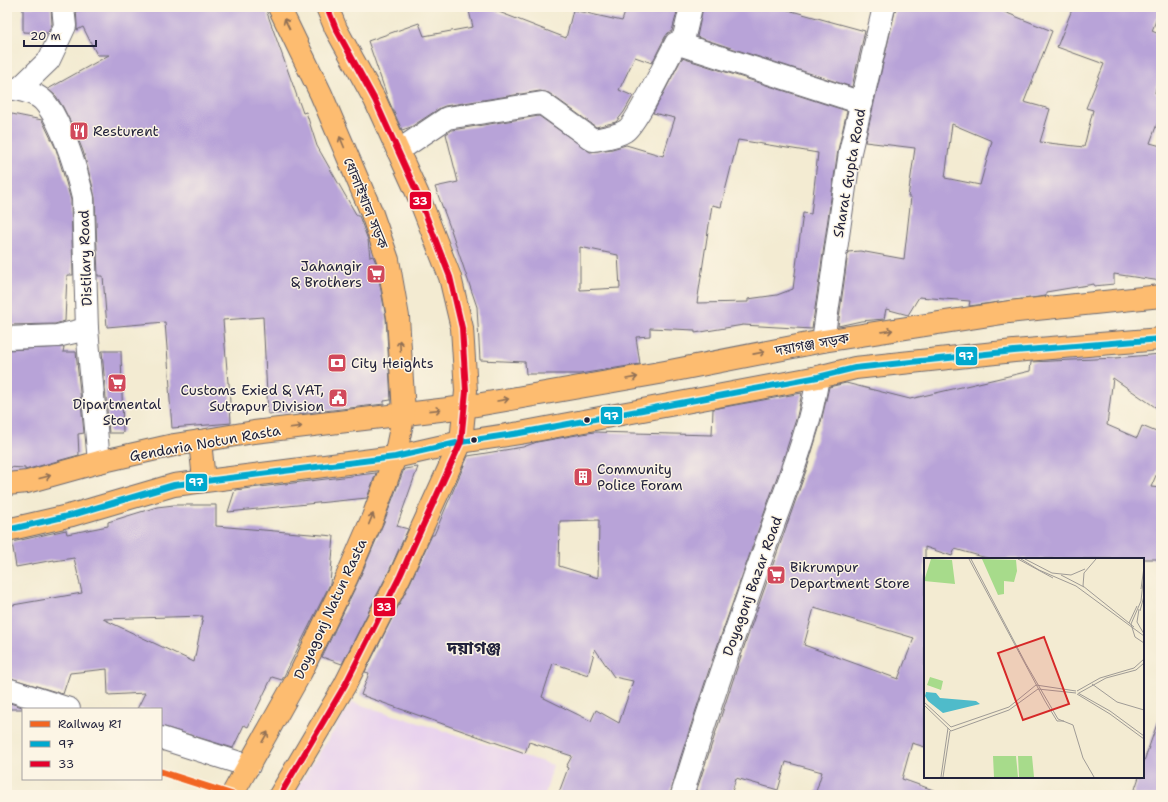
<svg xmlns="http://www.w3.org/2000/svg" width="1168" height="802" font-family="'Shantell Sans','Noto Sans Bengali',sans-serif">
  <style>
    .built { fill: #e8d2ee }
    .building { fill: #b8a3d8; fill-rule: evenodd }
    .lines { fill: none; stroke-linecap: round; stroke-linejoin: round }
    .minor-casing { stroke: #6b6870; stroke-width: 24 }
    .major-casing { stroke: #6b6870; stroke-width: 24 }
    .minor { stroke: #fff; stroke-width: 22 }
    .major { stroke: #fdbc6f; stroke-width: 22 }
    .bus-1-casing { stroke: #fcf5e5; stroke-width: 9 }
    .bus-2-casing { stroke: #fcf5e5; stroke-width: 9 }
    .bus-1 { stroke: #00a9ce; stroke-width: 6 }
    .bus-2 { stroke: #e4002b; stroke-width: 6 }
    .rail-1-casing { stroke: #fcf5e5; stroke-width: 10 }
    .rail-1 { stroke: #f26522; stroke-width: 7 }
    .oneway { stroke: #906f55 }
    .bus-dot { fill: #22223b; stroke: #fcf5e5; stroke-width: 1.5 }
    .labels { text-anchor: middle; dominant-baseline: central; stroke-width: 3; stroke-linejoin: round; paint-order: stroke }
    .poi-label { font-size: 14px; fill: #22223b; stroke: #fcf5e5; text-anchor: start }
    .street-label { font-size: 14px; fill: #22223b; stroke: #fcf5e5 }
    .district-label { font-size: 18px; font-weight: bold; fill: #22223b; stroke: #fcf5e5 }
    .inset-road { fill: none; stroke: #9f9b96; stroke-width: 1 }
    .view { fill: #d62828; fill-opacity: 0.15; stroke: #d62828; stroke-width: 2 }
    .inset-edge { fill: none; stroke: #22223b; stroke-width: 2 }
    .line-badge { stroke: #fcf5e5; stroke-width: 1.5 }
    .badge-label { font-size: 11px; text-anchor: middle; font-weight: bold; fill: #fff }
  </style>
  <rect width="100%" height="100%" fill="#fcf5e5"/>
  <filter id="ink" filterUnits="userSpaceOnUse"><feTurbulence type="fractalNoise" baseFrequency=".025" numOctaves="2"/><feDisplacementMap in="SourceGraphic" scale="8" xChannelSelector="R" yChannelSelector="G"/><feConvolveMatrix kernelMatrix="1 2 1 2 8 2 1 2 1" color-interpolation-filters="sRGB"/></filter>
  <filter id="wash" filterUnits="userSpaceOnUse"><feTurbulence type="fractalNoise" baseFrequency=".012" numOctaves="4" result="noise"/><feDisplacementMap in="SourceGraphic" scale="16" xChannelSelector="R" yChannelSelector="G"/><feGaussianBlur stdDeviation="0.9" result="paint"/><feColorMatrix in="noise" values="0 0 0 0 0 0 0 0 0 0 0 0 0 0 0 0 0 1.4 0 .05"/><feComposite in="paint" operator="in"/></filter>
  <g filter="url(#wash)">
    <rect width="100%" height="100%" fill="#f3ebd2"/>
    <polygon class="built" points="352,702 553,765 545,795 292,795"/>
    <g id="blocks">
      <g class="building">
        <polygon points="23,7 51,7 52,24 48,33 23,32"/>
        <polygon points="76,7 265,7 303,113 306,112 317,146 357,216 359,216 368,240 370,257 373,256 376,263 386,318 391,400 384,401 384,404 298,414 298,412 268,414 263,317 223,320 228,383 229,383 231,423 172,428 169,387 170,387 165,322 107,327 103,276 98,276 95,198 92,184 83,151 74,129 63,107 56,96 48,89 109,55 97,55 83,27 77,30 77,25"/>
        <polygon points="468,7 486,7 566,38 573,10 622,21 627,7 653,7 677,12 672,31 668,33 665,37 652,63 635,57 619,90 633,96 624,112 616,122 596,127 549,93 540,91 445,106 440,108 411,127 402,130 388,99 368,41 419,23 424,36 473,27"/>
        <polygon points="703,7 777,7 865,31 852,87 697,37"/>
        <path d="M896 7H992L1052 31 1024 102 1050 109 1040 142 1084 147 1093 110 1086 108 1104 64 1057 47 1073 7H1161L1152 31 1161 35V67L1155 93 1161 95V113L1150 143 1161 146V281L1114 274V284L1094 286V284L1046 292V296L969 306 970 301 919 297 908 315 886 309 884 319 861 321 838 326 848 252 860 251 904 259 911 197H908L915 148 865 142ZM952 124 992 141 980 185 945 178Z"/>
        <path d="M682 58 847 111 838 150 812 329 743 325 695 333V330L650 328V336L636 337 640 364 580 374H526L525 362 480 360 477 307 451 230 435 187 458 182 446 134 452 130 539 116 590 152 612 149 626 145 663 156 675 118 653 113ZM738 140 818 153 811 214 803 213 793 289 777 295 748 299V302L697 303 712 205 721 207ZM580 247 618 255 620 288 580 290Z"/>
        <polygon points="7,113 42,120 56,149 65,179 71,200 73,275 67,275 65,321 55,324 7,325"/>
        <polygon points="64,347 63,352 76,352 84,433 78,434 79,455 25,470 25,468 7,467 7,350"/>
        <polygon points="102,351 121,351 123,433 109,433"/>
        <path d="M1161 354V411L1113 378 1107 425 1137 438 1142 426 1161 434V464L1151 487 1161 488V559H990L955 549 952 556 925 547V747L912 743 902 779 939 792V795H815L822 772 786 762 778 790 736 778 731 795H695L746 641 808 465 821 422 829 387 846 383 910 399 1030 371 1031 362 1115 358ZM814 608 914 638 898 679 804 645Z"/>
        <path d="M802 393 797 416 784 457 711 664 680 759 670 795H558L568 768 566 767 572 756 529 742 525 753 361 695 369 673 365 672 411 581 432 535H434L468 456 523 447 537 442 594 432 712 435 713 409ZM599 520 598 578 559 566 560 521ZM595 649 614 677 633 681 619 723 596 710 591 721 542 697 553 663 588 675Z"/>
        <polygon points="418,467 397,526 408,529 389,571 342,664 322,657 357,584 384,522 404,469"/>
        <polygon points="376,473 367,498 228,512 235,490"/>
        <path d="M174 505H216V526L334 536 330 584 282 680 272 677 248 727 244 725 233 748 161 726V709H137L145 693 108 695 107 669 70 673 63 694 7 677V606L82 593 74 558 54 561V560L16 567 12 542 66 530 67 534 108 526V522L157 507ZM203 616 194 662 103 619Z"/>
        <polygon points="7,702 28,709 7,709"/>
        <polygon points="1158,721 1161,722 1161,795 1133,795 1139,777 1143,777 1143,764"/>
      </g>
    </g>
  </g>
  <g filter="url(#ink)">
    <use href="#blocks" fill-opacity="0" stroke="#6b6870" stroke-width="1"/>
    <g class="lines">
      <defs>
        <g id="minor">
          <polyline points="682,45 691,7"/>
          <path d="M7 88C17 89 28 91 37 96 45 100 48 107 53 114 68 141 76 168 83 198L87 329 99 462"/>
          <polyline points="19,89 49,60 65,26 63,7"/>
          <path d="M398 151 447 118 542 103 593 140C603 138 616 137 625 131 635 126 668 58 676 43L862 103"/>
          <polyline points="7,338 57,336 87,329"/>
          <polyline points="823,341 850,152 884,7"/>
          <polyline points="7,689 69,709"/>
          <polyline points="161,738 249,766"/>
          <path d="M682 795C708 710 737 626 767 542 786 487 809 435 818 377"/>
        </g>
        <g id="major">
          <polyline points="200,441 204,480"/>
          <polyline points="7,484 27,482 99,462 174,445 200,441 254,432 465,407 665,372 823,341 1009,312 1161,296"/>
          <polyline points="7,530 72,515 174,485 395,457 461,442 520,433 818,377 855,368 1014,351 1161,339"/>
          <polyline points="232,795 301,672 346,579 373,517 395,457 404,413 398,317 388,260 371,211 321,94 279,7"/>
          <polyline points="280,795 345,685 400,576 461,442 466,391 462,328 450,277 418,195 375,100 336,29 327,7"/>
        </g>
      </defs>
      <use href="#minor" class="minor-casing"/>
      <use href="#major" class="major-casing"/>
      <use href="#minor" class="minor"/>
      <use href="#major" class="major"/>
      <defs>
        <polyline id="bus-1" points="7,530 72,515 174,485 395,457 461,442 520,433 818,377 855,368 1014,351 1161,339"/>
        <polyline id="bus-2" points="280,795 345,685 400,576 461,442 466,391 462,328 450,277 418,195 375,100 336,29 327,7"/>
      </defs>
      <use href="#bus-1" class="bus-1-casing"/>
      <use href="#bus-2" class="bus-2-casing"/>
      <use href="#bus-1" class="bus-1"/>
      <use href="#bus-2" class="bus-2"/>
      <defs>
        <polyline id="rail-1" points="161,772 233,795"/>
      </defs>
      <use href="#rail-1" class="rail-1-casing"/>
      <use href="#rail-1" class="rail-1"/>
    </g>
    <defs><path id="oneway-shaft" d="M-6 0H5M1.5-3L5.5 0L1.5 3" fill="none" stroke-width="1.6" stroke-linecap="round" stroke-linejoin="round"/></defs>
    <g class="oneway">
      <use href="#oneway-shaft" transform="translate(287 24) rotate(-116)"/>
      <use href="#oneway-shaft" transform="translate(342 142) rotate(-113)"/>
      <use href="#oneway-shaft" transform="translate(887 331) rotate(-9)"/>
      <use href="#oneway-shaft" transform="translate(400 346) rotate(-94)"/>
      <use href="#oneway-shaft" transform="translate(759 353) rotate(-11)"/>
      <use href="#oneway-shaft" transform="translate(632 378) rotate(-10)"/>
      <use href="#oneway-shaft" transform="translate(503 400) rotate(-10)"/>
      <use href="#oneway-shaft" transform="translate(435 410) rotate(-6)"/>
      <use href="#oneway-shaft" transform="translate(296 427) rotate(-7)"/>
      <use href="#oneway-shaft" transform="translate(45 477) rotate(-15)"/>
      <use href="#oneway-shaft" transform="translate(371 519) rotate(-68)"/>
      <use href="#oneway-shaft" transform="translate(265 737) rotate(-61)"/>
    </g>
  </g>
  <defs>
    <symbol id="restaurant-square" viewBox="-11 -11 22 22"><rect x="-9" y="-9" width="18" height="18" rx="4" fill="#d1495b" stroke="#fcf5e5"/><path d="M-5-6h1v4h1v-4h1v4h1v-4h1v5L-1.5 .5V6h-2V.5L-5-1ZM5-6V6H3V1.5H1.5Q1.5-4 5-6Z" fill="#fff"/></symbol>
    <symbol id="supermarket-square" viewBox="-11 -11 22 22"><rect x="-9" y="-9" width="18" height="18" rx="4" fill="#d1495b" stroke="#fcf5e5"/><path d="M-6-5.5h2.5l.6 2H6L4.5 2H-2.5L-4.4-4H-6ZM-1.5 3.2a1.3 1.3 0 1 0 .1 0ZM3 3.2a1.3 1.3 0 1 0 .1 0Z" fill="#fff"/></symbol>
    <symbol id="bank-square" viewBox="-11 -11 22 22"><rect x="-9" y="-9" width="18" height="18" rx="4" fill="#d1495b" stroke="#fcf5e5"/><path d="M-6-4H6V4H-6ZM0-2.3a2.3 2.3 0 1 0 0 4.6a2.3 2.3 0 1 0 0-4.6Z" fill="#fff"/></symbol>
    <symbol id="civic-square" viewBox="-11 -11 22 22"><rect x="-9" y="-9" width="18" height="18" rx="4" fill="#d1495b" stroke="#fcf5e5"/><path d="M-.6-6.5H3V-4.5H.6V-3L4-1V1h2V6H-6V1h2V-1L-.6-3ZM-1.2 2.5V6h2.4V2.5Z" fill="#fff"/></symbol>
    <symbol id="building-square" viewBox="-11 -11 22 22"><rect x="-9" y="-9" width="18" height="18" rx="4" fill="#d1495b" stroke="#fcf5e5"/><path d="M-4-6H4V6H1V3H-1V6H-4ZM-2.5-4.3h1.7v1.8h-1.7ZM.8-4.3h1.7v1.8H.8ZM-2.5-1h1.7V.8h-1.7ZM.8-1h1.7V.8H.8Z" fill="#fff"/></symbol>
  </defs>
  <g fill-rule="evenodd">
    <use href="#restaurant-square" x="68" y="120" width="22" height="22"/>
    <use href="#supermarket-square" x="365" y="263" width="22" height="22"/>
    <use href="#bank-square" x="326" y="352" width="22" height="22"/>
    <use href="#supermarket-square" x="106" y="372" width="22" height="22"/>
    <use href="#civic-square" x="327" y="387" width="22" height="22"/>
    <use href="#building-square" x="572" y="466" width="22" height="22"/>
    <use href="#supermarket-square" x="765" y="564" width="22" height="22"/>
  </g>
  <g class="bus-dot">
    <circle cx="587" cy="420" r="3.5"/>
    <circle cx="474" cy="440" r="3.5"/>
  </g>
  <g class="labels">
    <g class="poi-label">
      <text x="93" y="131">Resturent</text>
      <text x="362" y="266" text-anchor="end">Jahangir<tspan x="362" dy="16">&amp; Brothers</tspan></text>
      <text x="351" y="363">City Heights</text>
      <text x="324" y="390" text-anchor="end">Customs Exied &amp; VAT,<tspan x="324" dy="16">Sutrapur Division</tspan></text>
      <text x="117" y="404" text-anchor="middle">Dipartmental<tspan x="117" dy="16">Stor</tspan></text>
      <text x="597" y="469">Community<tspan x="597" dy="16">Police Foram</tspan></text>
      <text x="790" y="567">Bikrumpur<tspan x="790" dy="16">Department Store</tspan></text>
    </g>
    <g class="street-label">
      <text transform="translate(849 173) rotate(-80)">Sharat Gupta Road</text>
      <text transform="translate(366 203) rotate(68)">ধোলাইখাল সড়ক</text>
      <text transform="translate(85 258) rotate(-92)">Distilary Road</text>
      <text transform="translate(812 344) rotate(-10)">দয়াগঞ্জ সড়ক</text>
      <text transform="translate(205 443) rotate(-10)">Gendaria Notun Rasta</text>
      <text transform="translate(752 586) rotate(-70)">Doyagonj Bazar Road</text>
      <text transform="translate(330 609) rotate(-65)">Doyagonj Natun Rasta</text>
    </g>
    <g class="district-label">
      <text x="474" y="648">দয়াগঞ্জ</text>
    </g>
  </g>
  <g transform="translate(924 558)">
    <rect width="220" height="220" fill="#f3ebd2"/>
    <path d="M7 1 28 2 31 26 0 23ZM58 1 92 2 93 13 90 24 80 23V36L74 37ZM6 119 19 123 17 132 3 127ZM69 198H92L94 219H70ZM94 198H108L110 219H95Z" fill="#a7db8b"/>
    <path d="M2 134 12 135 16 140 52 143 56 146 19 155 4 143 1 138Z" fill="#4fbbca"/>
    <path class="inset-road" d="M45 1 121 143 133 163H140M47 1 102 106 134 161 149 167 159 200 170 219M94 1 129 20M97 1 115 12 152 28 220 78M101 1 128 15M172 1 160 15 159 28 210 69M128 15 147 17 161 11M220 15 217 43 207 66 211 79 220 85M137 17 160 29M217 31 220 9M215 51 213 64 220 76M216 53 220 38M205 65 213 48M168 126 193 144 220 152M153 133 176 120 210 110 220 101M154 135 186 153 220 178M155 135 182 120 212 112 220 105M153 136 186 156 220 181M0 144 27 169 85 149 112 127 152 133M0 147 27 173 85 152 114 131 152 135M17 219 24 170M19 219 26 173"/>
    <path class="view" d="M120 79 145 146 99 162 74 95Z"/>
    <rect width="220" height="220" class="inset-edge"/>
  </g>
  <g class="line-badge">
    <rect x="409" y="191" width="23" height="19" rx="4" fill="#e4002b"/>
    <rect x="955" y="346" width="23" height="20" rx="4" fill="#00a9ce"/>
    <rect x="600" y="406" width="23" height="19" rx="4" fill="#00a9ce"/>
    <rect x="185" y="473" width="23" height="19" rx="4" fill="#00a9ce"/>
    <rect x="373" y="597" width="23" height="20" rx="4" fill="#e4002b"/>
  </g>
  <g class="badge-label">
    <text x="420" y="205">33</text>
    <text x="966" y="360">97</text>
    <text x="611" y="420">97</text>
    <text x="196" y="486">97</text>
    <text x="384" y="611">33</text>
  </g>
  <rect width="1168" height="802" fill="none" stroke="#fcf5e5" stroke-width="24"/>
  <rect x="22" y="708" width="140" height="72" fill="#fcf5e5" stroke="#a5a1a1"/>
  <rect x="30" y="721" width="20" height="6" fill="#f26522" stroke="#a5a1a1"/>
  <text x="58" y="728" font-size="12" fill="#22223b">Railway R1</text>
  <rect x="30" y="741" width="20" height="6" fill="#00a9ce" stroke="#a5a1a1"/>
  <text x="58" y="748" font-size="12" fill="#22223b">97</text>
  <rect x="30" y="761" width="20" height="6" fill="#e4002b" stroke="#a5a1a1"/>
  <text x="58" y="768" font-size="12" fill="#22223b">33</text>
  <path d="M24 40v6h72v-6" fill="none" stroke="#22223b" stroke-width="2"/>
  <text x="30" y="40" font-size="12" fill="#22223b" stroke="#fcf5e5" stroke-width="3" paint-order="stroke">20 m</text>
</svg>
